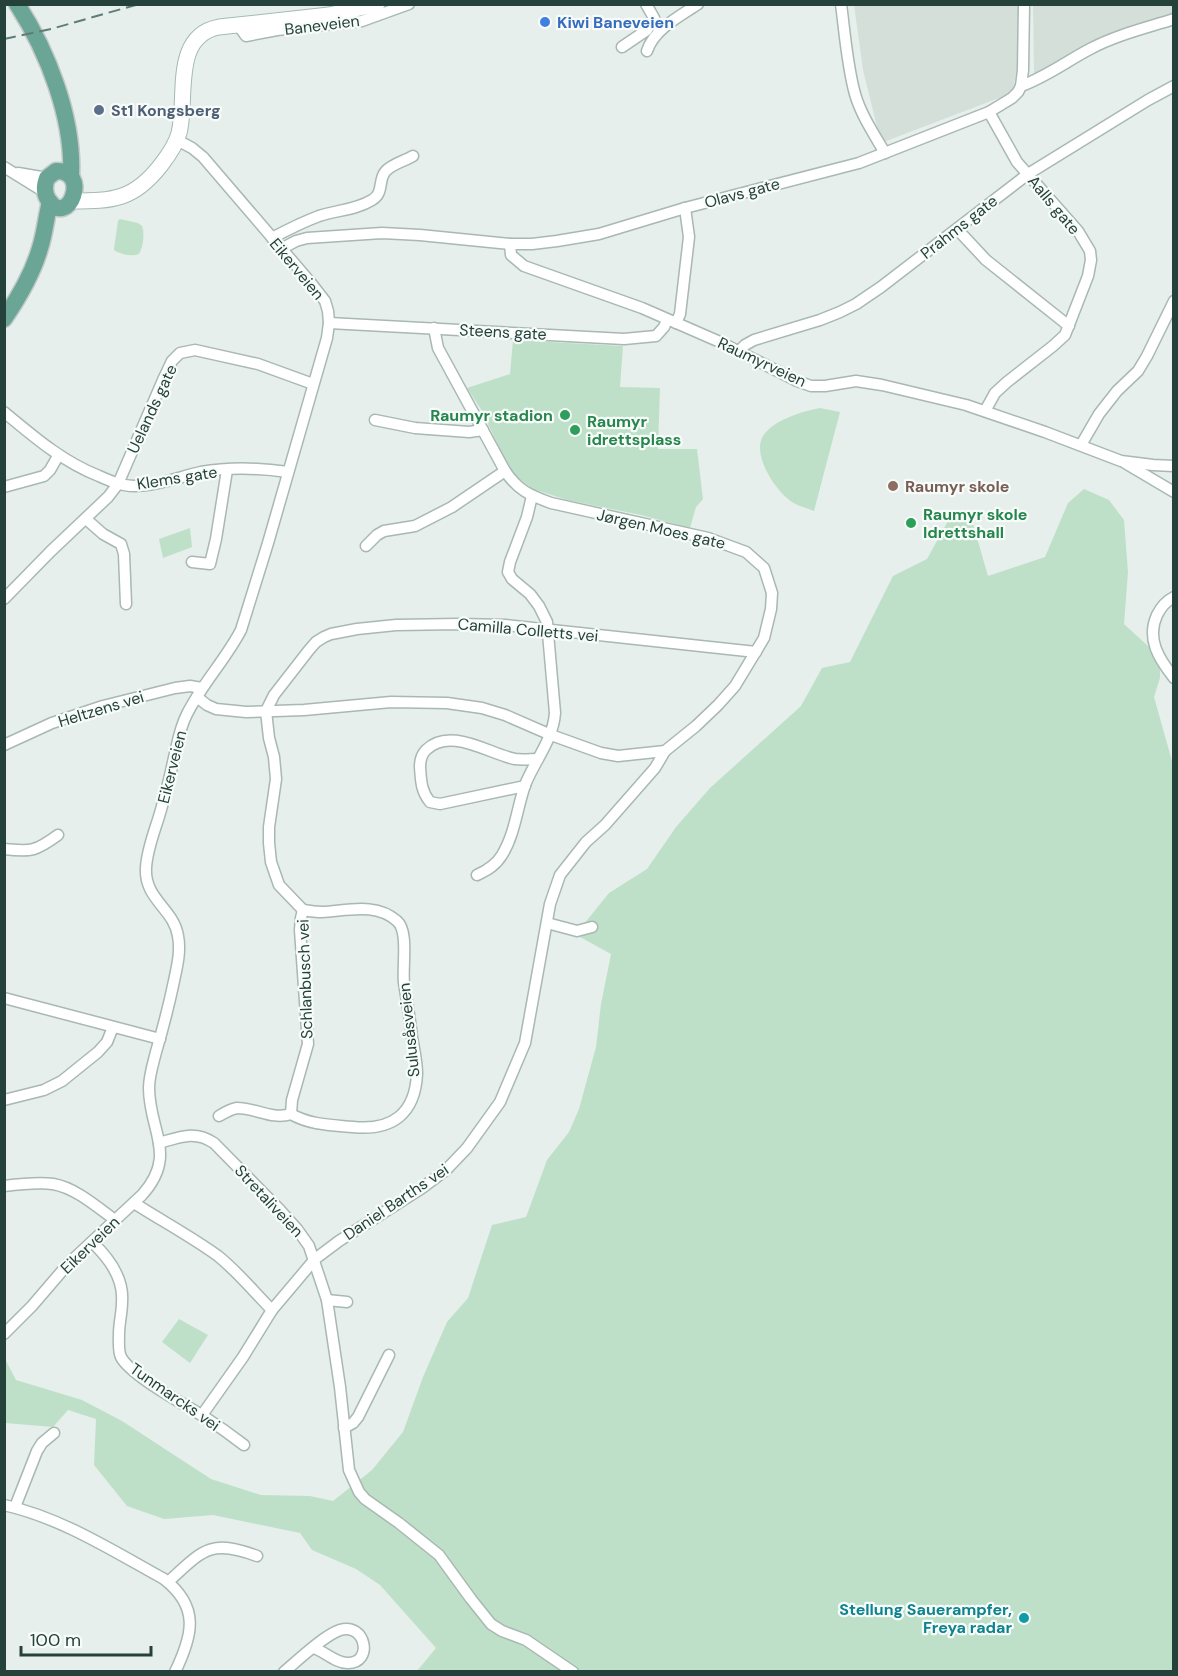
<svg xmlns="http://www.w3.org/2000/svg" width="1178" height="1676" font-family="'DM Sans',sans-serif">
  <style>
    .built { fill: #d4dfda }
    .green { fill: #bfe0c8 }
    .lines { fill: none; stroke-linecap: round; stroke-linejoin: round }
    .street-casing { stroke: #a8b8b2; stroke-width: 13 }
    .secondary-casing { stroke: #a4bbb3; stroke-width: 17 }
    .primary-casing { stroke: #c2cac8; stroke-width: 19 }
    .street { stroke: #fff; stroke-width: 10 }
    .secondary { stroke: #fff; stroke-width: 15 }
    .primary { stroke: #6aa596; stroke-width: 16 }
    .rail { stroke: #5f7d75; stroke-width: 2; stroke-dasharray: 12 6; stroke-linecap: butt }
    .shop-dot { fill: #3f7fe0; stroke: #f7fbf9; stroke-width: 2 }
    .service-dot { fill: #5c6f8a; stroke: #f7fbf9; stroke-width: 2 }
    .leisure-dot { fill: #2e9e5b; stroke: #f7fbf9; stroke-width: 2 }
    .education-dot { fill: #8d6e63; stroke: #f7fbf9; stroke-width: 2 }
    .culture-dot { fill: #0f9aa8; stroke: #f7fbf9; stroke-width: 2 }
    .labels { text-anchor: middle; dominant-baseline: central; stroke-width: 4.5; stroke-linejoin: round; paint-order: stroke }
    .shop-label { font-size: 16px; font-weight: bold; fill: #366cbe; stroke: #f7fbf9; text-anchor: start }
    .street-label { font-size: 16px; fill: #24423a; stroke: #f7fbf9 }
    .service-label { font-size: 16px; font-weight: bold; fill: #4e5e75; stroke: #f7fbf9; text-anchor: start }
    .leisure-label { font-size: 16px; font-weight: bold; fill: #27864d; stroke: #f7fbf9; text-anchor: start }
    .education-label { font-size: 16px; font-weight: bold; fill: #785e54; stroke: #f7fbf9; text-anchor: start }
    .culture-label { font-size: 16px; font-weight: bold; fill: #0d838f; stroke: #f7fbf9; text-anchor: end }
  </style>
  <rect width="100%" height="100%" fill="#e6efeb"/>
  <g class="built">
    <polygon points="854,5 1018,5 1020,54 1012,93 881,143 863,70"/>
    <polygon points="1033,5 1173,5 1173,17 1034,74"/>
  </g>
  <g class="green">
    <path d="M120 219 138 223 142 226C145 234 143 247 139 254 131 257 122 254 115 251L114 249 118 221Z"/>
    <polygon points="513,340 623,346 620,387 660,388 658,449 697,449 703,499 696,507 690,528 641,515 567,500 533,489 510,471 482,411 467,388 510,374"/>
    <path d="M820 408 840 412 814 511C807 508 798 506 792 502 776 491 753 457 762 438 770 421 803 411 820 408Z"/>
    <polygon points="1084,489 1109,500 1124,520 1128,572 1124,624 1160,657 1160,678 1154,697 1172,761 1174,762 1173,1671 417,1671 436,1648 380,1585 356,1569 312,1550 300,1533 213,1515 164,1519 127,1506 94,1465 96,1419 68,1410 53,1427 5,1423 4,1390 6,1386 5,1384 4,1357 16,1380 82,1400 122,1421 211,1479 261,1495 310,1496 333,1501 372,1470 403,1432 423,1377 447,1322 468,1298 492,1225 526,1217 547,1160 569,1132 579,1109 596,1047 601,1004 611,954 580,937 584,924 609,893 647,869 676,827 710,788 801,706 822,668 850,662 893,576 927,559 948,521 971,517 988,576 1045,557 1068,503"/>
    <polygon points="190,528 192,547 163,558 159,539"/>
    <polygon points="179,1319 208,1335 190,1363 162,1342"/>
  </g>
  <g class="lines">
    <defs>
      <g id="street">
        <path d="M841 4C845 34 847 65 855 94 861 115 874 134 885 153"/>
        <polyline points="238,25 246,36 277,30 362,21 409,4"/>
        <polyline points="622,47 647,30 654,18 646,4"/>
        <path d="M647 51C654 29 680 16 698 4"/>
        <polyline points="1021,86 1023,70 1024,4"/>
        <polyline points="4,167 46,193"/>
        <polyline points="18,173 47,178"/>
        <polyline points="957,229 986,260 1069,326"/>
        <path d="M272 238C287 230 303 222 319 216 337 210 356 210 372 200 384 193 378 181 385 172 391 164 405 161 413 156"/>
        <polyline points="510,244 511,255 524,266 642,308 720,342 797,381 811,386 825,386 856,381 882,385 966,405 1045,432 1121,461 1153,465 1174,466"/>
        <path d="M281 249 296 241 307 238 382 233 420 235 510 244H532L557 241 599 234 685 208 859 163 989 112 1012 98 1018 92 1021 86C1046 77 1067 61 1090 49 1116 35 1146 28 1174 19"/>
        <polyline points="329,323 624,339 656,336 664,327 667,320"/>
        <polyline points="676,323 680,314 689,237 685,208"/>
        <polyline points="739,351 745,345 754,340 820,320 840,312 856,304 881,287 1028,174 1148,100 1174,86"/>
        <polyline points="985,411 995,393 1007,382 1053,346 1065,335 1088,276 1091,260 1090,251 1078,231 1017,162 989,112"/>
        <path d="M4 412C34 437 63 462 99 476 110 481 121 486 134 486 157 486 179 477 201 472 229 467 260 468 288 472"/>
        <polyline points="375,420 415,428 469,432 483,430"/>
        <polyline points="1081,445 1099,414 1117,391 1138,371 1147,356 1174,301"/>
        <polyline points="1125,463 1174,492"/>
        <polyline points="4,487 44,476 50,470 58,456"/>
        <polyline points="86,519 103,534 121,544 124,554 126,604"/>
        <polyline points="366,546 377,535 384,531 415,526 452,507 505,471"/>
        <polyline points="192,562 210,564 216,539 227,470"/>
        <path d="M1174 597C1166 601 1161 607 1157 615 1146 639 1159 659 1174 678"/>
        <polyline points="4,599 51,551 108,497 118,484 163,380 172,361 180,353 195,350 258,364 313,384"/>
        <path d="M197 697 207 705 216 709 246 712 304 710 391 702 447 703 482 708 505 715 551 735 601 753 618 756 665 751 696 726 718 705 735 686 764 638 771 609 772 593 764 568 746 552 708 538 551 503C529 495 518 490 505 471L438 348 434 328"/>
        <polyline points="4,745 52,723 103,706 175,688 190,686 202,688"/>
        <path d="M525 786 440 804 430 802C421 791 421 781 420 767 420 760 421 755 426 750 450 726 489 754 515 759 522 760 531 759 538 759"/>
        <path d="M4 849C32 852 36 851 58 835"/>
        <path d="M477 875C488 870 496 865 502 855 515 834 517 808 525 785 535 760 553 740 555 713L547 622 539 606 530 594 512 579 508 572 510 562 527 517 532 496"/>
        <polyline points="303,910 279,885 271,862 269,843 269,827 276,779 274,757 269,738 266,711 274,695 309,650 316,642 324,637 331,634 357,629 396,625 459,624 505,625 756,652"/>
        <polyline points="547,923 577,931 592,927"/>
        <polyline points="4,998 160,1039"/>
        <polyline points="4,1100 44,1090 62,1081 98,1052 107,1042 113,1027"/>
        <polyline points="291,1114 292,1100 308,1044 300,930 301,918 303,910"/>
        <path d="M219 1116C224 1113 231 1109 237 1108 256 1108 272 1120 291 1114 310 1125 332 1125 353 1127 392 1131 415 1114 417 1074 417 1062 414 1049 412 1037 410 1019 407 1001 404 983 402 967 409 931 397 921 376 902 346 911 322 912 316 912 309 911 303 910"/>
        <path d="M159 1143C180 1137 195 1130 214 1143L280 1210 297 1229 309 1246 327 1300 340 1387 349 1470 359 1492 365 1499 399 1523 439 1555 471 1599 491 1624 502 1631 526 1640 573 1672"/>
        <path d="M4 1186C20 1184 38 1182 53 1184 76 1188 97 1207 115 1220"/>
        <path d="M134 1203C162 1221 192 1237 218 1256 238 1272 254 1292 272 1310"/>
        <path d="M92 1242C109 1258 124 1278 122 1302 122 1313 119 1323 119 1334 119 1341 118 1351 121 1357 130 1375 184 1404 203 1416 217 1425 231 1435 244 1445"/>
        <polyline points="327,1300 347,1302"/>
        <path d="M4 1334 32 1306 68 1264 142 1195C178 1155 149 1131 149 1088 149 1076 153 1064 156 1052 163 1028 169 1005 174 981 177 967 181 951 178 936 174 909 144 899 146 868 147 847 157 826 162 806 166 792 170 777 173 762 177 746 179 729 187 714 202 684 226 659 241 630L268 543 327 338 329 323 328 311 325 301 311 283 203 157 192 148 177 140"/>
        <polyline points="202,1415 243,1357 272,1310 315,1259 339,1241 422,1188 446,1170 467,1148 500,1102 525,1043 550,904 560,875 586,842 605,825 655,768 665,751"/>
        <polyline points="344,1428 353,1423 358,1417 389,1355"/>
        <path d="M4 1505C62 1518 113 1551 164 1579 200 1607 193 1635 175 1672"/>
        <polyline points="15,1507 37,1451 42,1443 54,1433"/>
        <path d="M168 1582C202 1551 210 1538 257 1556"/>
        <path d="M284 1672C298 1660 323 1636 340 1630 366 1622 374 1664 347 1663 336 1663 325 1652 314 1648"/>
      </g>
      <path id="secondary" d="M72 201C113 201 134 200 161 165 168 156 176 145 179 133 188 99 171 36 219 27L329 15 377 4"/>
      <g id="primary">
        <path d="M17 4C48 52 74 119 71 176"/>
        <path d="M56 171C91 170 69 228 49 201 44 194 44 186 47 178Z"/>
        <path d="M4 319C19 297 33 273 40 248 45 233 46 217 50 202"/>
      </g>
    </defs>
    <use href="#street" class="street-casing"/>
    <use href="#secondary" class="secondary-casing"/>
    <use href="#primary" class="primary-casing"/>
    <use href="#street" class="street"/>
    <use href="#secondary" class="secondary"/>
    <use href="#primary" class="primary"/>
    <polyline class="rail" points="4,39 51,29 139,4"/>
  </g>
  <circle class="shop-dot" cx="545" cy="22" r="6"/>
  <circle class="service-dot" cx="99" cy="110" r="6"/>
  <g class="leisure-dot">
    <circle cx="565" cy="415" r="6"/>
    <circle cx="575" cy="430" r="6"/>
    <circle cx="911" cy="523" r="6"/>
  </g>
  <circle class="education-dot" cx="893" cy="486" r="6"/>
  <circle class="culture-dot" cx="1024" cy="1618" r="6"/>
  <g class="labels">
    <g class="shop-label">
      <text x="557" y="22">Kiwi Baneveien</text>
    </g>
    <g class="street-label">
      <text transform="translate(322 25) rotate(-7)">Baneveien</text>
      <text transform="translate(742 193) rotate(-15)">Olavs gate</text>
      <text transform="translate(1054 205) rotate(50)">Aalls gate</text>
      <text transform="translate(959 227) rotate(-38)">Prahms gate</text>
      <text transform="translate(297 269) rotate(50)">Eikerveien</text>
      <text transform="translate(503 332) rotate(3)">Steens gate</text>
      <text transform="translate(762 362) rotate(25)">Raumyrveien</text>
      <text transform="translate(152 409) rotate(-65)">Uelands gate</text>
      <text transform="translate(177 478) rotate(-9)">Klems gate</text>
      <text transform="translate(661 529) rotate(13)">Jørgen Moes gate</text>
      <text transform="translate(528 630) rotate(5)">Camilla Colletts vei</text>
      <text transform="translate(101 709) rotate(-17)">Heltzens vei</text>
      <text transform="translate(172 767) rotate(-76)">Eikerveien</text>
      <text transform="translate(305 979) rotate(-92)">Schlanbusch vei</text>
      <text transform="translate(409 1030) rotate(-96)">Sulusåsveien</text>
      <text transform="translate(269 1201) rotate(47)">Stretaliveien</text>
      <text transform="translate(396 1202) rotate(-34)">Daniel Barths vei</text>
      <text transform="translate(90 1245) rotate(-44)">Eikerveien</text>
      <text transform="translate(175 1397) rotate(35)">Tunmarcks vei</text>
    </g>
    <g class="service-label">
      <text x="111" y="110">St1 Kongsberg</text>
    </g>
    <g class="leisure-label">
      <text x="553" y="415" text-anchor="end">Raumyr stadion</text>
      <text x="587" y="421">Raumyr<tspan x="587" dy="18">idrettsplass</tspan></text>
      <text x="923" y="514">Raumyr skole<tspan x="923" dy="18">Idrettshall</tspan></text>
    </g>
    <g class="education-label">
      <text x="905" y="486">Raumyr skole</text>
    </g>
    <g class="culture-label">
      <text x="1012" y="1609">Stellung Sauerampfer,<tspan x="1012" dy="18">Freya radar</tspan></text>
    </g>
  </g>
  <rect width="1178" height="1676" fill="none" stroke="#24423a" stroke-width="12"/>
  <path d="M21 1646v9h130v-9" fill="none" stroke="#24423a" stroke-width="3"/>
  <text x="30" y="1646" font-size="18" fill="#24423a" stroke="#f7fbf9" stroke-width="4.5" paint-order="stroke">100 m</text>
</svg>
